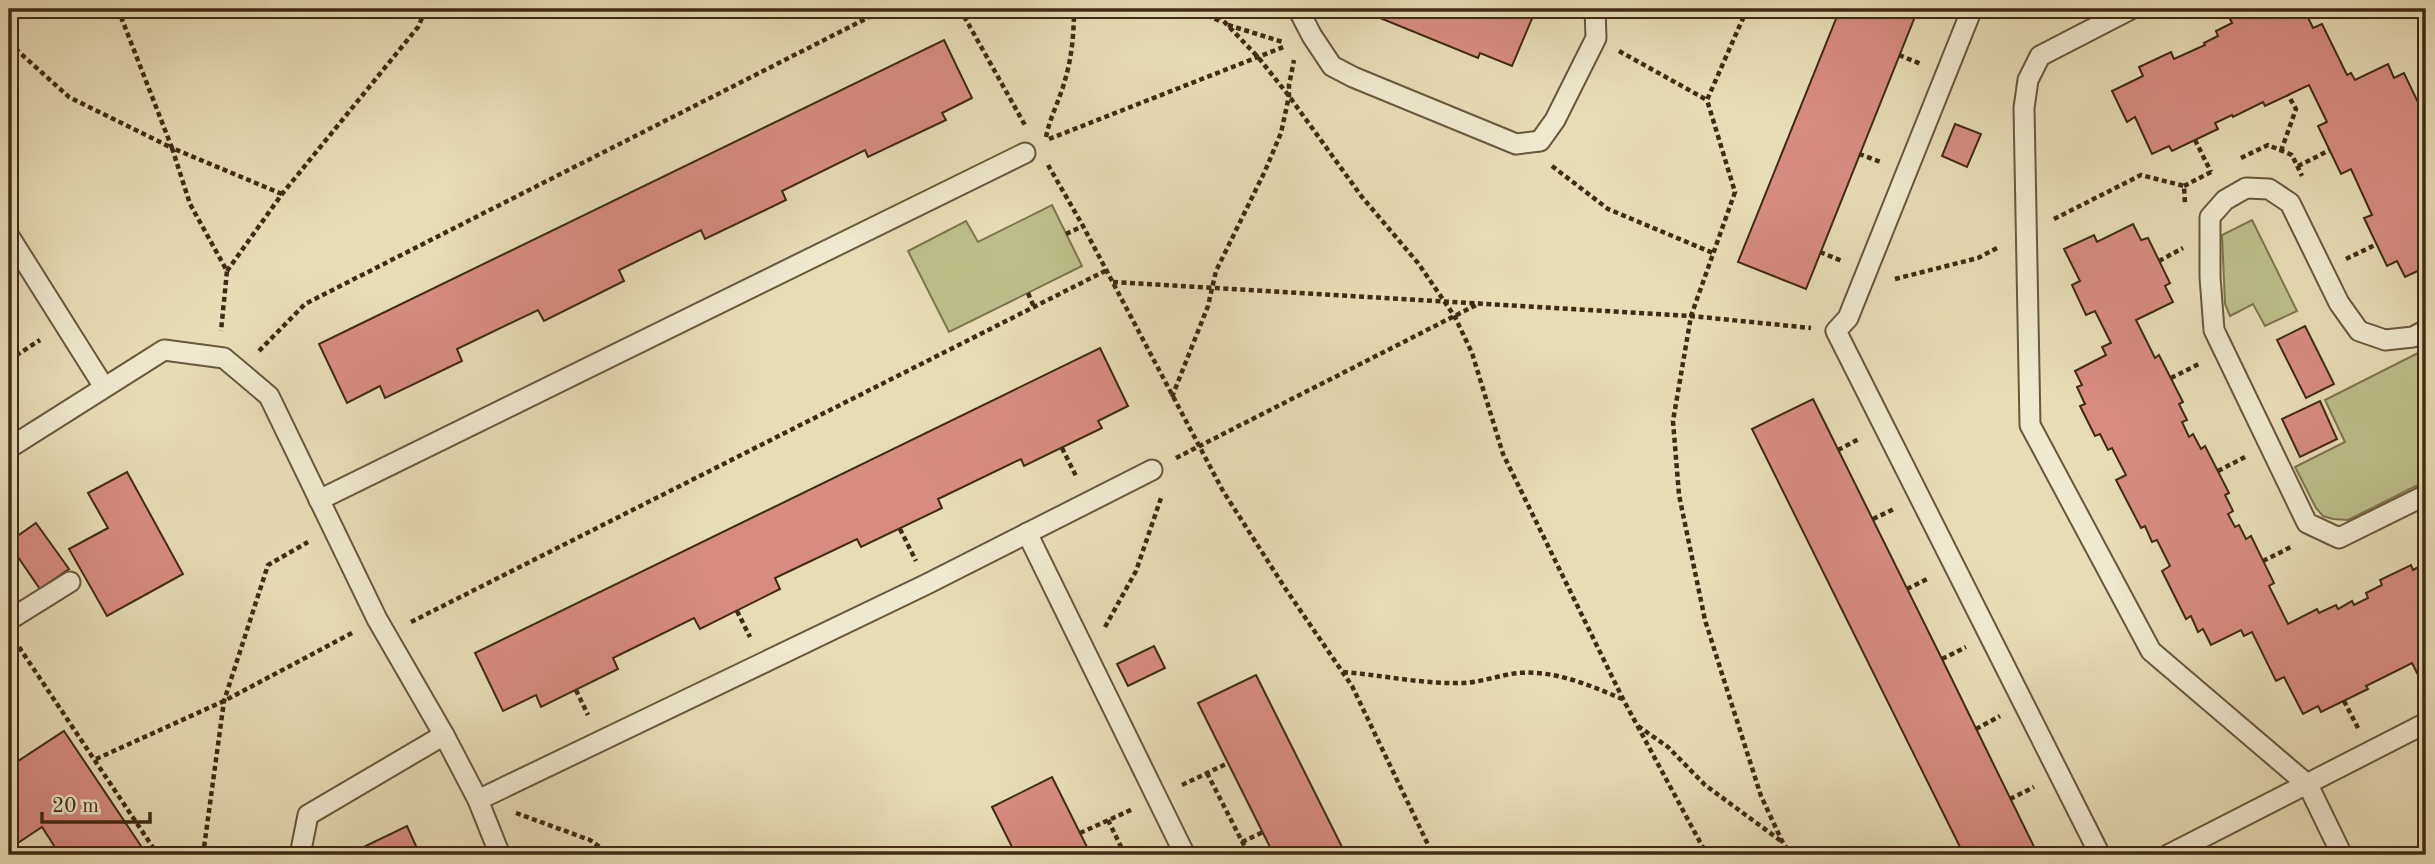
<svg xmlns="http://www.w3.org/2000/svg" width="2435" height="864" font-family="'Old Standard TT',serif">
  <style>
    .green { fill: #bcbf89; stroke: #7e754e; stroke-width: 2 }
    .building { fill: #d88c80; stroke: #3f2b13; stroke-width: 2 }
    .lines { fill: none; stroke-linecap: round; stroke-linejoin: round }
    .lane-casing { stroke: #69583c; stroke-width: 23 }
    .path { stroke: #3f2b13; stroke-width: 4.5; stroke-dasharray: 5 3.5; stroke-linecap: butt }
    .lane { stroke: #efe9cf; stroke-width: 19 }
  </style>
  <rect width="100%" height="100%" fill="#e7ddb5"/>
  <filter id="stains"><feTurbulence type="fractalNoise" baseFrequency=".00286" numOctaves="4"/><feColorMatrix values="0 0 0 0 .2 0 0 0 0 .09 0 0 0 0 .02 0 0 0 .5 -.17"/></filter>
  <radialGradient id="worn" r=".72"><stop offset=".6" stop-color="#630" stop-opacity="0"/><stop offset="1" stop-color="#630" stop-opacity=".3"/></radialGradient>
  <g class="green">
    <polygon points="1052,205 1082,266 949,332 908,251 966,221 978,242"/>
    <polygon points="2252,220 2297,311 2265,326 2253,304 2230,316 2225,304 2222,235"/>
    <polygon points="2426,349 2426,481 2348,520 2333,519 2323,516 2316,508 2295,467 2345,442 2325,400"/>
  </g>
  <g class="building">
    <polygon points="1358,9 1536,9 1512,66 1480,53 1478,58"/>
    <polygon points="1840,9 1918,9 1806,289 1738,262"/>
    <polygon points="2251,9 2304,9 2313,28 2322,24 2347,75 2351,73 2355,80 2388,64 2394,78 2404,73 2426,119 2423,122 2426,129 2426,267 2405,277 2397,261 2387,266 2364,218 2372,215 2351,169 2341,174 2318,126 2327,122 2309,85 2265,106 2263,102 2233,117 2232,115 2215,123 2218,129 2172,151 2169,146 2152,154 2135,117 2127,122 2112,91 2143,76 2139,67 2171,52 2174,59 2205,45 2204,43 2218,36 2216,31 2232,23 2230,19"/>
    <polygon points="944,40 972,98 942,113 946,120 868,157 865,150 782,191 786,200 705,239 701,230 619,270 624,281 544,321 538,310 457,349 462,361 385,398 380,386 347,403 319,344"/>
    <polygon points="1955,124 1981,134 1967,167 1942,156"/>
    <polygon points="2133,224 2141,240 2148,238 2170,283 2165,286 2173,302 2136,320 2155,358 2159,355 2183,402 2179,404 2187,420 2182,422 2189,437 2193,434 2201,449 2205,446 2229,493 2225,495 2233,511 2228,514 2235,527 2239,525 2246,539 2251,536 2274,583 2269,586 2288,624 2317,609 2319,613 2336,605 2338,609 2352,601 2354,605 2368,598 2366,593 2382,585 2380,580 2411,565 2413,570 2426,563 2426,668 2417,673 2412,663 2366,686 2368,689 2321,712 2318,706 2303,714 2284,677 2276,681 2252,632 2244,636 2241,630 2211,645 2203,629 2198,632 2191,616 2186,619 2162,571 2170,566 2157,540 2152,542 2145,526 2141,528 2116,480 2126,475 2112,448 2108,450 2100,434 2095,436 2080,406 2085,404 2077,387 2082,385 2075,371 2106,355 2102,347 2111,343 2095,311 2086,315 2072,285 2080,281 2064,249 2094,235 2097,242"/>
    <polygon points="2305,326 2334,384 2306,398 2277,340"/>
    <polygon points="1100,348 1128,406 1098,421 1102,428 1024,466 1021,459 938,499 942,508 861,547 857,539 775,578 780,589 700,629 694,618 613,658 618,669 541,707 536,695 503,711 475,653"/>
    <polygon points="1813,399 1942,659 2038,855 1964,855 1752,429"/>
    <polygon points="2320,401 2337,439 2300,457 2282,419"/>
    <polygon points="127,472 183,574 107,616 69,549 108,528 88,493"/>
    <polygon points="36,523 69,569 40,589 9,544 9,542"/>
    <polygon points="1154,646 1165,668 1128,686 1117,664"/>
    <polygon points="1256,675 1346,855 1274,855 1198,703"/>
    <polygon points="64,731 147,855 60,855 42,827 9,849 9,767"/>
    <polygon points="1052,777 1091,855 1016,855 992,807"/>
    <polygon points="407,826 420,855 347,855"/>
  </g>
  <g class="lines">
    <defs>
      <g id="lane">
        <polyline points="1298,9 1312,36 1332,66 1353,77 1516,144 1540,141 1555,120 1596,38 1595,9"/>
        <polyline points="1972,9 1848,318 1836,331 2100,855"/>
        <polyline points="2131,9 2040,56 2028,80 2024,108 2030,425 2151,651 2308,785 2342,855"/>
        <polyline points="9,236 104,387"/>
        <polyline points="2426,330 2413,337 2385,340 2359,331 2339,303 2290,203 2269,189 2246,188 2225,200 2210,217 2210,277 2214,330 2307,523 2339,538 2426,495"/>
        <polyline points="9,448 164,350 224,358 269,396 377,619 444,735 478,800 500,855"/>
        <polyline points="319,500 1025,153"/>
        <polyline points="1027,533 1185,855"/>
        <polyline points="9,620 70,582"/>
        <polyline points="478,800 927,584 1152,470"/>
        <polyline points="300,855 308,815 444,735"/>
        <polyline points="2168,855 2426,723"/>
      </g>
    </defs>
    <use href="#lane" class="lane-casing"/>
    <g class="path">
      <polyline points="118,9 172,148 282,194"/>
      <polyline points="960,9 1026,127"/>
      <polyline points="1191,9 1220,21"/>
      <polyline points="1212,9 1258,57 1289,96 1362,197 1418,263 1455,317 1472,353 1503,454 1623,699 1707,855"/>
      <polyline points="1747,9 1707,100 1735,192 1691,316 1673,421 1679,495 1705,620 1723,677 1761,796 1782,841 1791,855"/>
      <polyline points="1228,25 1283,42"/>
      <polyline points="2426,38 2424,39 2426,44"/>
      <polyline points="9,43 69,97 172,148 190,204 227,271 221,331"/>
      <polyline points="1619,51 1707,100"/>
      <polyline points="1899,55 1921,64"/>
      <path d="M1046 137C1050 117 1060 99 1065 80 1072 57 1074 32 1074 9"/>
      <polyline points="1049,139 1286,46"/>
      <polyline points="2195,140 2211,172"/>
      <polyline points="2281,151 2296,109 2288,95"/>
      <polyline points="1859,154 1881,162"/>
      <polyline points="2241,158 2268,145 2292,155 2302,176"/>
      <polyline points="1048,165 1083,226 1223,491 1285,588 1352,686 1433,855"/>
      <polyline points="1552,166 1608,209 1713,253"/>
      <polyline points="2298,166 2330,150"/>
      <polyline points="2184,186 2211,172"/>
      <polyline points="2054,219 2141,175 2184,186 2185,203"/>
      <polyline points="1066,234 1083,226"/>
      <polyline points="1820,252 1842,261"/>
      <polyline points="2346,259 2377,244"/>
      <polyline points="2159,261 2183,248"/>
      <polyline points="227,271 282,194 418,27 426,9"/>
      <polyline points="1895,279 1978,258 1999,247"/>
      <polyline points="1113,282 1691,316 1811,328"/>
      <polyline points="1028,293 1034,307"/>
      <polyline points="259,351 305,304 885,9"/>
      <polyline points="9,360 40,340"/>
      <polyline points="2171,378 2201,363"/>
      <polyline points="1172,397 1208,306 1216,271 1265,171 1281,133 1289,96 1289,85 1294,60"/>
      <polyline points="1062,448 1076,476"/>
      <polyline points="1838,450 1859,439"/>
      <polyline points="1176,458 1480,303"/>
      <polyline points="2218,471 2245,457"/>
      <polyline points="1873,519 1894,509"/>
      <polyline points="900,529 916,561"/>
      <polyline points="2263,561 2293,546"/>
      <polyline points="1907,589 1929,578"/>
      <polyline points="737,611 750,637"/>
      <polyline points="411,622 1107,270"/>
      <polyline points="1105,627 1136,571 1161,498"/>
      <polyline points="19,647 158,855"/>
      <polyline points="1942,659 1966,647"/>
      <path d="M1343 672C1382 675 1421 684 1460 683 1480 683 1499 675 1518 673 1554 670 1590 685 1622 699"/>
      <polyline points="576,690 588,715"/>
      <polyline points="2344,701 2358,728"/>
      <polyline points="1638,726 1668,747 1705,785 1781,841"/>
      <polyline points="1976,729 2000,716"/>
      <polyline points="96,759 224,701 352,633"/>
      <polyline points="1207,773 1249,855"/>
      <polyline points="1182,785 1228,763"/>
      <polyline points="2010,799 2034,787"/>
      <polyline points="516,813 590,840 611,855"/>
      <polyline points="1108,820 1125,855"/>
      <polyline points="1080,833 1133,809"/>
      <polyline points="1242,842 1263,832"/>
      <polyline points="203,855 224,701 268,565 308,542"/>
    </g>
    <use href="#lane" class="lane"/>
  </g>
  <rect width="2435" height="864" fill="none" stroke="#e7ddb5" stroke-width="35"/>
  <rect x="10" y="10" width="2414" height="843" fill="none" stroke="#3f2b13" stroke-width="3.5"/>
  <rect x="18" y="18" width="2400" height="829" fill="none" stroke="#3f2b13" stroke-width="2"/>
  <path d="M42 812v10h108v-10" fill="none" stroke="#3f2b13" stroke-width="3.5"/>
  <text x="52" y="812" font-size="21" fill="#3f2b13" stroke="#efe9cf" stroke-width="5" paint-order="stroke">20 m</text>
  <rect width="100%" height="100%" filter="url(#stains)"/>
  <rect width="100%" height="100%" fill="url(#worn)"/>
</svg>
